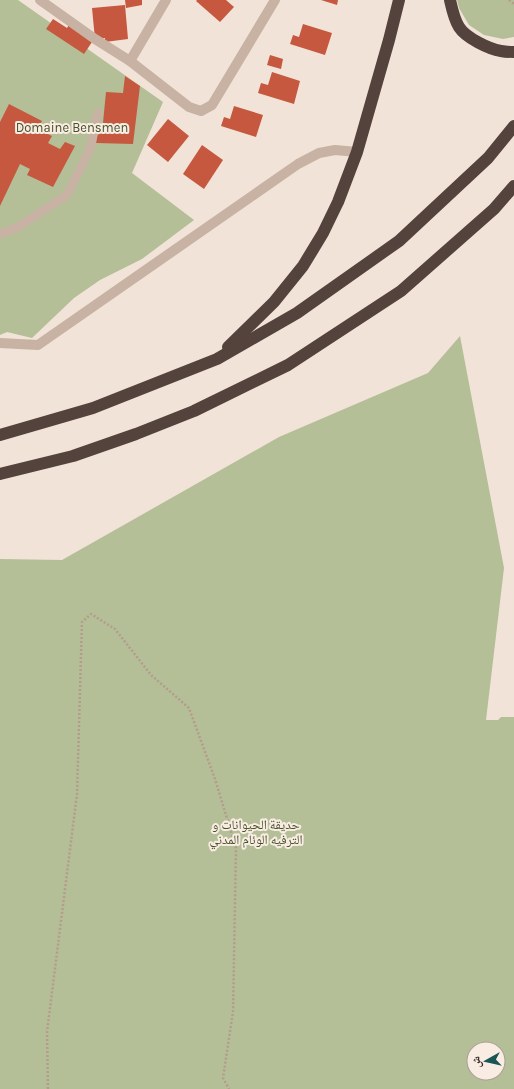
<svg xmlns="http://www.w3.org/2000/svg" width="514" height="1089" font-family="Karla,'Noto Naskh Arabic',sans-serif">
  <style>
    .green { fill: #b4bf97; fill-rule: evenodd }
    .building { fill: #c6583f }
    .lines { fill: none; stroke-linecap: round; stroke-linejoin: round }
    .path { stroke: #b49c8d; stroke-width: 2.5; stroke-dasharray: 2 2; stroke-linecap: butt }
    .service { stroke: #c8b2a3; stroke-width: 9 }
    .minor { stroke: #c8b2a3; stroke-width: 10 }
    .motorway { stroke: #54423c; stroke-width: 12 }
    .labels { text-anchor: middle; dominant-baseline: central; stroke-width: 4; stroke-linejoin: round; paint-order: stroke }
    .park-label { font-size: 13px; fill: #455129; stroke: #f9ede3 }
  </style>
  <rect width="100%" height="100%" fill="#f1e3d7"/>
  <g class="green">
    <polygon points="0,0 18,0 163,102 132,173 194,220 142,259 100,280 74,298 32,338 7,332 0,335"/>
    <polygon points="457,0 514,0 514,37 503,39 484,35 469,25 459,8"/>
    <path d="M460 336 504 568 486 720H498L501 717H514V1089H0V559L62 560 279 437 428 373ZM474 1049H498V1073H474Z"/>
  </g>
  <g class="building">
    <polygon points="125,0 142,0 142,5 126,8"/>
    <polygon points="197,0 226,0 234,7 220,22 196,1"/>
    <polygon points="321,0 338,0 337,5"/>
    <polygon points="125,5 128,39 105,42 105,38 95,39 92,8"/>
    <polygon points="53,19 67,28 70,23 94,39 84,54 46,29"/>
    <polygon points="303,24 332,33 325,55 290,44 293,35 299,37"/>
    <polygon points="270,55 283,59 281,69 267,65"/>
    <polygon points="272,72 300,81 294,104 258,93 261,83 268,85"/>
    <polygon points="125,76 140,86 133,144 96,143 97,135 102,133 106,92 123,93"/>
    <polygon points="9,104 42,121 38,129 52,136 48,143 60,149 65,142 75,146 53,187 27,175 30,169 20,164 0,206 0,122"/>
    <polygon points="234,106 263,115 256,137 221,126 224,117 230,119"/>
    <polygon points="168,119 189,136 168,162 147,145"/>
    <polygon points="202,145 223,160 204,189 183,174"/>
  </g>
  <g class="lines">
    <g class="path">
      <polyline points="509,0 514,4"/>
      <polyline points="48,1089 47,1032 77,794 82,622 91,614 115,629 151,675 189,708 215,779 236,848 233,1012 223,1078 229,1089"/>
    </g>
    <polyline class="service" points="0,234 18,227 67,195 90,149 98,113"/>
    <g class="minor">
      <polyline points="40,0 95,39 130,61 189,107 201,111 212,105 275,0"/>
      <polyline points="130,61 166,0"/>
      <polyline points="0,343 38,345 298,164 319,153 335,150 357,152"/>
    </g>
    <g class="motorway">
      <path d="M450 0C452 9 454 19 459 27 466 38 489 49 501 51 506 52 510 52 514 52"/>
      <polyline points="228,347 274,302 303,266 323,233 338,202 357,152 389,40 399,0"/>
      <polyline points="0,435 93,408 217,359 297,313 399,241 488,158 514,126"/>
      <polyline points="0,474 73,456 136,434 194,411 288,365 401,291 494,209 514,186"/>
    </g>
  </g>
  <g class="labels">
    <g class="park-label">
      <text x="72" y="127">Domaine Bensmen</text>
      <text x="256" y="824">حديقة الحيوانات و<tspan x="256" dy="15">الترفيه الوئام المدني</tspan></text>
    </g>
  </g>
  <g transform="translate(486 1061) rotate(262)"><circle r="19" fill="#f9ede3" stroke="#aa9f97"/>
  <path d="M0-3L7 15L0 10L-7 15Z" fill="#1b5454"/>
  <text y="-6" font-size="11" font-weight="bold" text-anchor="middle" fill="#332925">ش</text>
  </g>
</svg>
